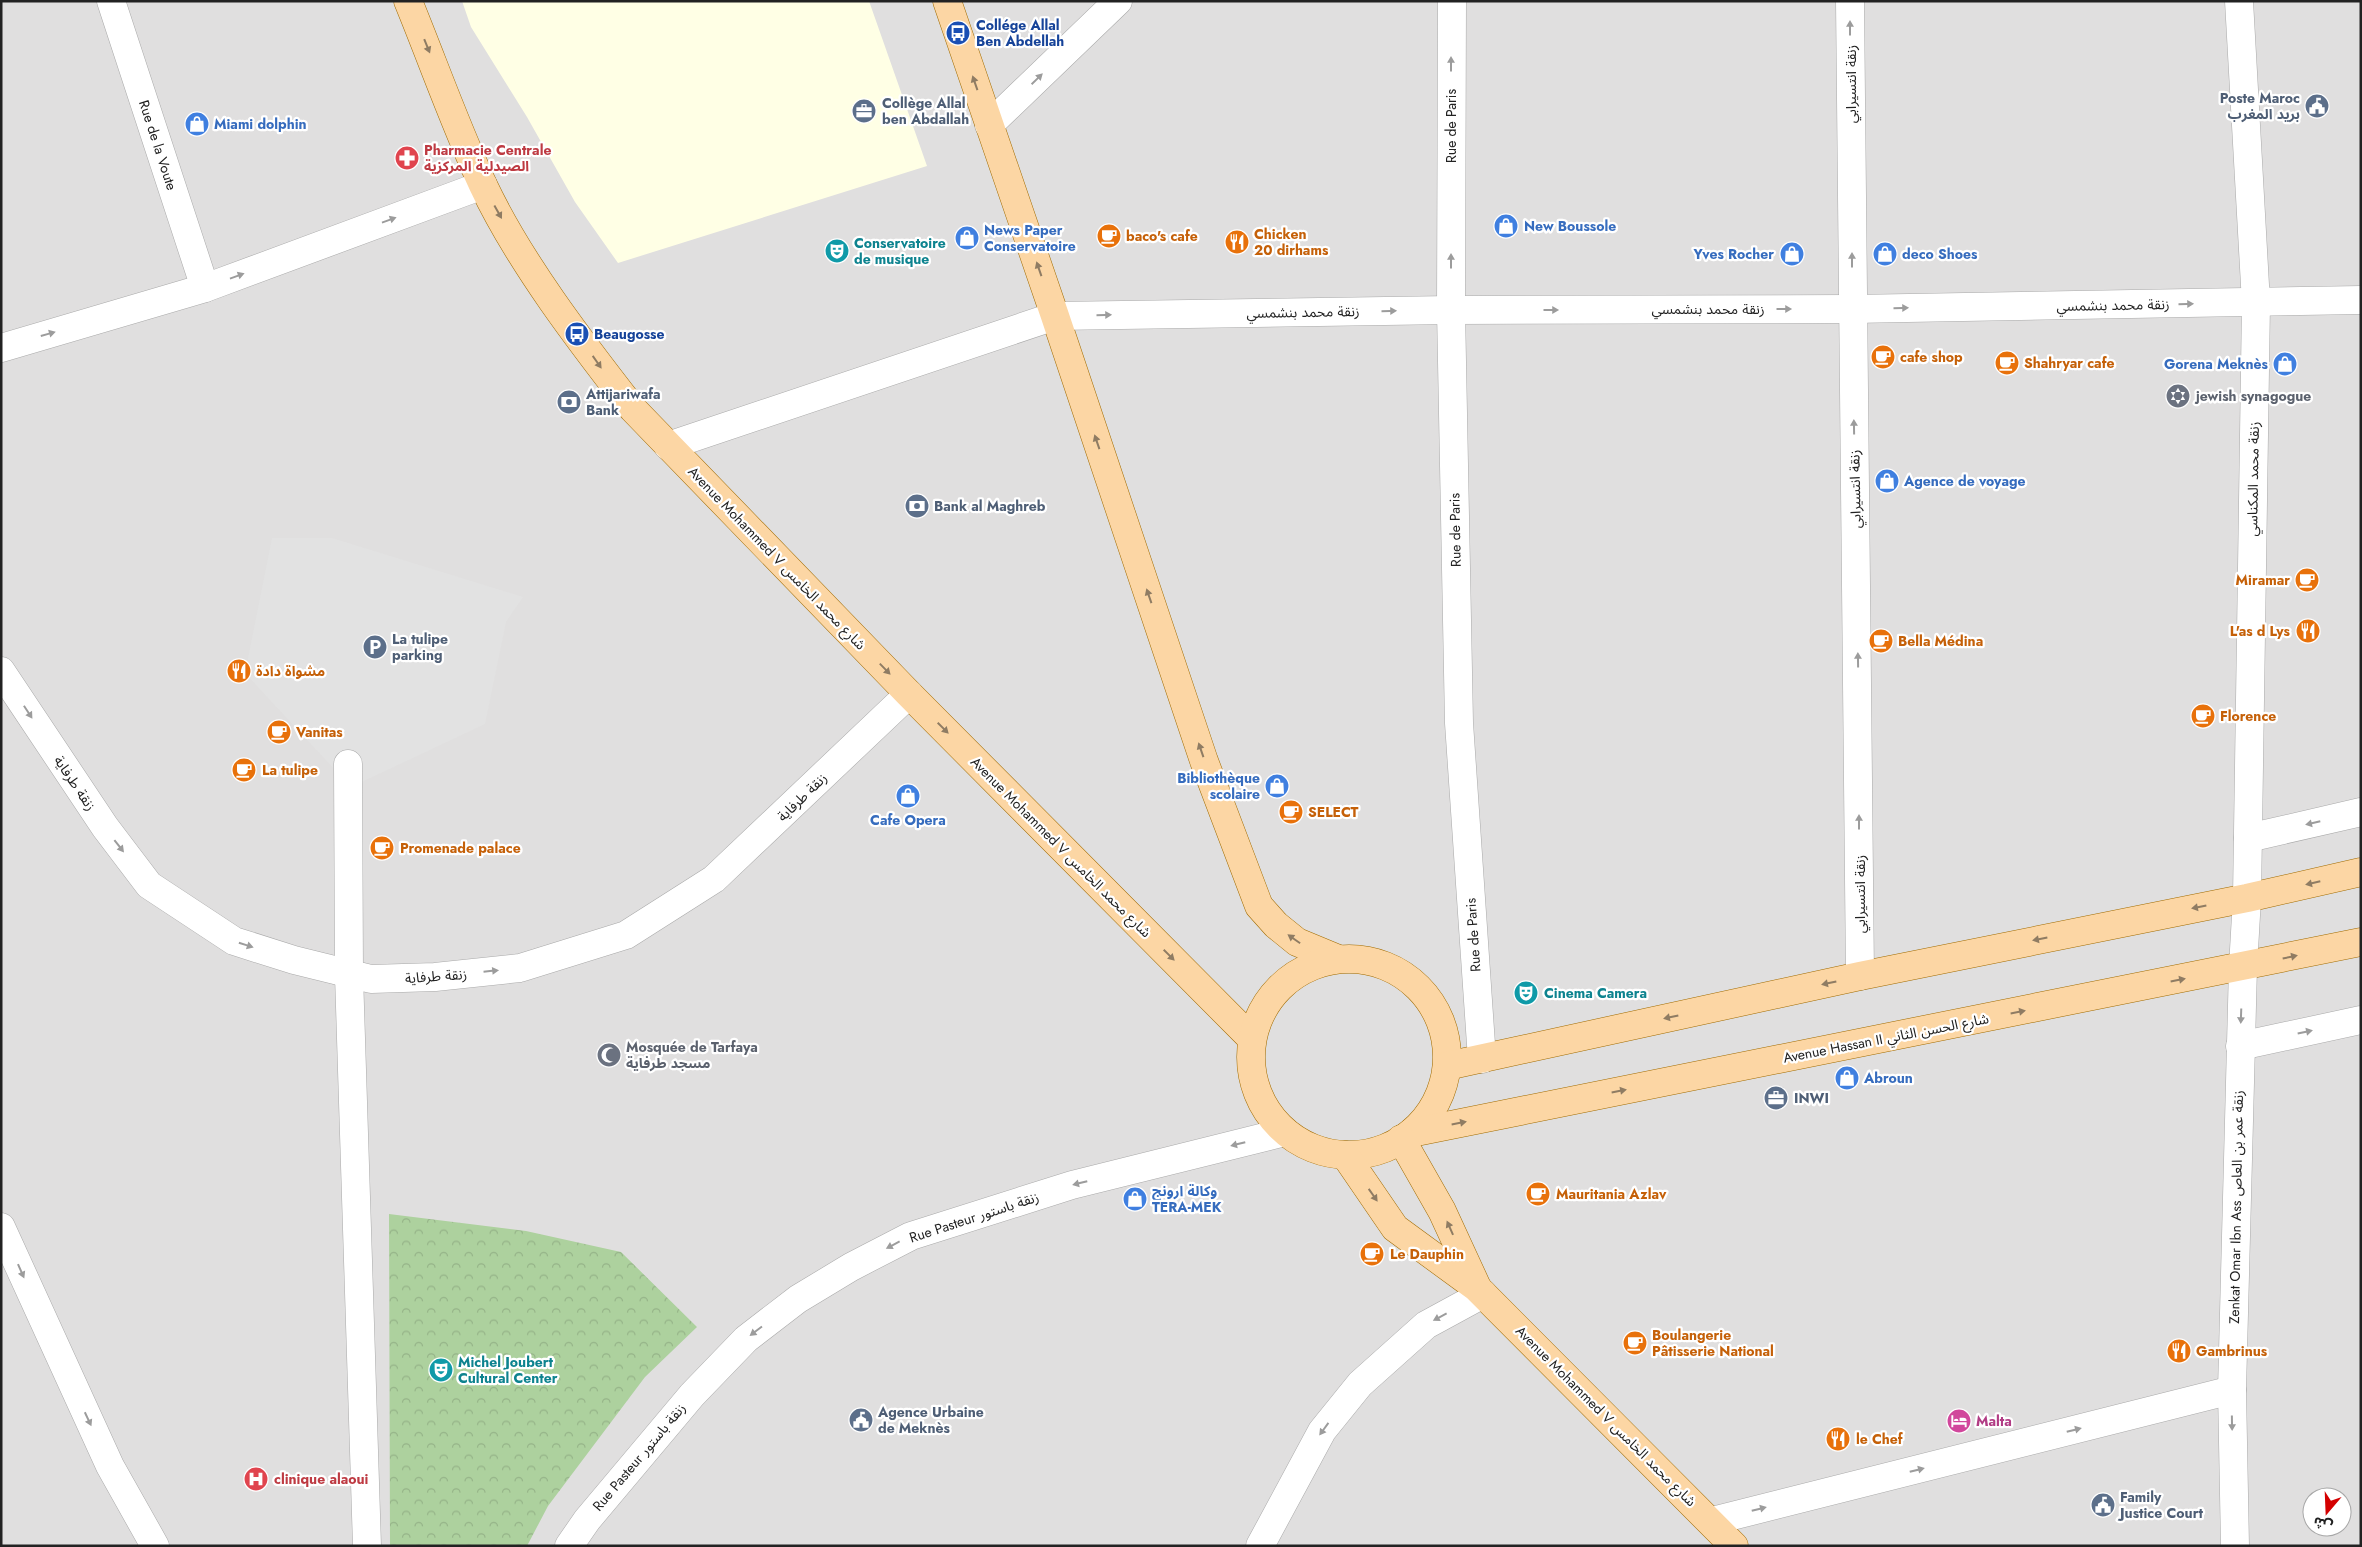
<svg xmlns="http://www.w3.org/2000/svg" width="2362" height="1547" font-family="Jost,'Noto Sans Arabic',sans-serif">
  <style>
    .residential { fill: #e0dfdf; fill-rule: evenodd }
    .education { fill: #ffffe5 }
    .forest { fill: url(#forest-crowns) }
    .parking { fill: #e2e2e2 }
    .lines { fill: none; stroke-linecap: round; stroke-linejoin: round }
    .minor-casing { stroke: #a9a9a9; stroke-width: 29 }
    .major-casing { stroke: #a06b00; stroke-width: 29 }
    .minor { stroke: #fff; stroke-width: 28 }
    .major { stroke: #fcd6a4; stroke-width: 28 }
    .oneway { fill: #9c9c9c }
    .oneway2 { fill: #8f7c63 }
    .labels { text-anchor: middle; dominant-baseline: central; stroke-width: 4.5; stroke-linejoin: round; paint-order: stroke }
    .transit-label { font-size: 14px; font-weight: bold; fill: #164399; stroke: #fff; text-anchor: start }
    .street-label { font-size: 14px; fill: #222; stroke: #fff }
    .service-label { font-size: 14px; font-weight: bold; fill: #4e5e75; stroke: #fff; text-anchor: start }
    .shop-label { font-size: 14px; font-weight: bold; fill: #366cbe; stroke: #fff; text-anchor: start }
    .health-label { font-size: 14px; font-weight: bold; fill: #be3a42; stroke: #fff; text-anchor: start }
    .food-label { font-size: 14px; font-weight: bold; fill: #c56008; stroke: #fff; text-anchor: start }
    .culture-label { font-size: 14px; font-weight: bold; fill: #0d838f; stroke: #fff; text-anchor: start }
    .worship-label { font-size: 14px; font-weight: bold; fill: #5b616d; stroke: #fff; text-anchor: start }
    .hotel-label { font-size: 14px; font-weight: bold; fill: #b23c85; stroke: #fff; text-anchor: start }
  </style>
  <defs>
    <pattern id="forest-crowns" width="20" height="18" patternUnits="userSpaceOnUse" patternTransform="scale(1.25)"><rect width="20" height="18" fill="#add19e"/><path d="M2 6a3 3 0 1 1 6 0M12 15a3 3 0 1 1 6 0" fill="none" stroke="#95b388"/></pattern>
  </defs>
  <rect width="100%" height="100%" fill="#f2efe9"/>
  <path class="residential" d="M1 1H2361V1546H1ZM2312 1497H2342V1527H2312Z"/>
  <polygon class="education" points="462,1 869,1 927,166 618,263 575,202 527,117 471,27"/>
  <polygon class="forest" points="389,1214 526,1231 621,1252 697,1327 645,1377 548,1506 527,1546 390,1546"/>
  <polygon class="parking" points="272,538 332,538 523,597 506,622 485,724 351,787 245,673"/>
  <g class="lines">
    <defs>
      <g id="minor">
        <polyline points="111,1 205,288"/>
        <polyline points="1452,1 1451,310 1459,723 1482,1059"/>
        <polyline points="1850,1 1860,976"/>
        <polyline points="989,125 1118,1"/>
        <polyline points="1,348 205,288 483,185"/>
        <polyline points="668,446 1055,316 1451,310 1852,309 2361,300"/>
        <polyline points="1,671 105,827 149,885 234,941 294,960 371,979 435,977 520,968 626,935 714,879 909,694"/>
        <polyline points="348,764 349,975 367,1546"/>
        <polyline points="2248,838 2361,812"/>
        <polyline points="2240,1046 2361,1020"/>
        <polyline points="1,1227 110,1466 155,1546"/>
        <polyline points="1712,1521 2232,1390"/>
        <polyline points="569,1546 587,1520 692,1395 746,1339 798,1299 851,1267 911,1236 1072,1185 1285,1132"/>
        <polyline points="1260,1546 1322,1431 1360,1384 1426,1325 1483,1294"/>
        <polyline points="2235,1546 2232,1390 2243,967 2247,898 2256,303 2239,1"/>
      </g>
      <g id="major">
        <path d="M408 1C433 62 455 125 483 185 520 263 580 341 633 409L909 694 1251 1038"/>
        <polyline points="947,1 1055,316 1204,761 1259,906 1276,925 1297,942 1338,959"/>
        <circle cx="1349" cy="1057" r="98"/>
        <polyline points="1447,1066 1860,976 2247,898 2361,872"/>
        <polyline points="1411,1133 2361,942"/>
        <polyline points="1401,1139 1442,1211 1477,1287"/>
        <polyline points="1345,1155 1395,1228 1477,1288 1734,1546"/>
      </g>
    </defs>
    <use href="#minor" class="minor-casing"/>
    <use href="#major" class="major-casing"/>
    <use href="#minor" class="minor"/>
    <use href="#major" class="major"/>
  </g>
  <defs><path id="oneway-solid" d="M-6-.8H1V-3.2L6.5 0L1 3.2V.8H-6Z" transform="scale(1.25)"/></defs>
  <g class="oneway">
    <use href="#oneway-solid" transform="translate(1850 28) rotate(-90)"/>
    <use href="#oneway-solid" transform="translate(1451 64) rotate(-90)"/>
    <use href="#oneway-solid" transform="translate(1037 79) rotate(-44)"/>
    <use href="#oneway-solid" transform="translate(389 220) rotate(-20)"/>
    <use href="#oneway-solid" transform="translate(1852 260) rotate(-90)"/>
    <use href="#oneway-solid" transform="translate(1451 261) rotate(-90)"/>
    <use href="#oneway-solid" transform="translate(237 276) rotate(-20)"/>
    <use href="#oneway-solid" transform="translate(2186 304) rotate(-1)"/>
    <use href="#oneway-solid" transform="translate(1901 308) rotate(-1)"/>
    <use href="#oneway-solid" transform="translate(1784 309)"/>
    <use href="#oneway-solid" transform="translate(1551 310)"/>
    <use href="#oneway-solid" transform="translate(1389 311) rotate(-1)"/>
    <use href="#oneway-solid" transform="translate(1104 315) rotate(-1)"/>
    <use href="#oneway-solid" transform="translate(48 334) rotate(-16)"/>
    <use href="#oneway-solid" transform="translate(1854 427) rotate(-91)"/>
    <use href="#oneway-solid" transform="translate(1858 660) rotate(-91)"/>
    <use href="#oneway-solid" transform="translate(28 712) rotate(57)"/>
    <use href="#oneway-solid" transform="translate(1859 822) rotate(-90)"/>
    <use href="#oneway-solid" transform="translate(2313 823) rotate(167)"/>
    <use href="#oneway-solid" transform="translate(119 846) rotate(52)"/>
    <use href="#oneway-solid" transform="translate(246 945) rotate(18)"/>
    <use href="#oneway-solid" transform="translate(491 971) rotate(-6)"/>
    <use href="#oneway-solid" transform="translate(2241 1016) rotate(92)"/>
    <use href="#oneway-solid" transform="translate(2305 1032) rotate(-12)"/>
    <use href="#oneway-solid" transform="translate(1238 1144) rotate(166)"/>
    <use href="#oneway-solid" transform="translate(1080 1183) rotate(166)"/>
    <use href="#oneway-solid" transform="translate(893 1245) rotate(152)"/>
    <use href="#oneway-solid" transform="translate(21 1271) rotate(66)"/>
    <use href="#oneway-solid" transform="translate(1440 1317) rotate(152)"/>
    <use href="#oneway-solid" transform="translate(756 1331) rotate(143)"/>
    <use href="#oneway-solid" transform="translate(88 1419) rotate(65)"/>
    <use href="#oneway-solid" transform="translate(2232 1423) rotate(89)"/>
    <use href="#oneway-solid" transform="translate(1324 1429) rotate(126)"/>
    <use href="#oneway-solid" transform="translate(2074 1430) rotate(-14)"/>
    <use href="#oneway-solid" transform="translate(1917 1470) rotate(-14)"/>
    <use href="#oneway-solid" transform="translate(1759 1509) rotate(-14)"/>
  </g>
  <g class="oneway2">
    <use href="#oneway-solid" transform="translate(427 46) rotate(68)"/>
    <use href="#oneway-solid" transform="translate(975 83) rotate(-109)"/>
    <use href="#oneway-solid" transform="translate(498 212) rotate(61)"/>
    <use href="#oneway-solid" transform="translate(1039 269) rotate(-109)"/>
    <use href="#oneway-solid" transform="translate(597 362) rotate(55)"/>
    <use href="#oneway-solid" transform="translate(1097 442) rotate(-109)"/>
    <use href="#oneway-solid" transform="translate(1149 596) rotate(-109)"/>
    <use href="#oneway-solid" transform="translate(885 669) rotate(46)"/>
    <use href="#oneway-solid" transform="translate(943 728) rotate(45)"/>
    <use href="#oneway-solid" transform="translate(1201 750) rotate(-109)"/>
    <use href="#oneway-solid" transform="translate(2313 883) rotate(167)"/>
    <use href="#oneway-solid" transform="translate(2199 907) rotate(169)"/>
    <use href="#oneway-solid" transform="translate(1294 939) rotate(-145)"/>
    <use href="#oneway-solid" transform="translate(2040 939) rotate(169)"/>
    <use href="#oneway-solid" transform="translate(1169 955) rotate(45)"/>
    <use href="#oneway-solid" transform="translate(2290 957) rotate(-12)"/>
    <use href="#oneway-solid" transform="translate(2178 980) rotate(-11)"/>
    <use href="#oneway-solid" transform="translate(1829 983) rotate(168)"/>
    <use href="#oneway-solid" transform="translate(2018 1012) rotate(-11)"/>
    <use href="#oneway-solid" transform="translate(1671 1017) rotate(168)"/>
    <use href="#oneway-solid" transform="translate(1619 1091) rotate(-11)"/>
    <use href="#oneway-solid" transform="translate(1459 1123) rotate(-11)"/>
    <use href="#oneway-solid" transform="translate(1373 1195) rotate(55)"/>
    <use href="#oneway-solid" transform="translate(1450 1228) rotate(-114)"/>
  </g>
  <defs>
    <symbol id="bus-disc" viewBox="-11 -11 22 22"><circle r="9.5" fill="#1a4fb4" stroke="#fff"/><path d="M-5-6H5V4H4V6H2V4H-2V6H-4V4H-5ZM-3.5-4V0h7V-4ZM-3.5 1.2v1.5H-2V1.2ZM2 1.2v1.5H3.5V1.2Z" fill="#fff"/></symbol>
    <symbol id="civic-disc" viewBox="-11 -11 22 22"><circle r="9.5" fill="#5c6f8a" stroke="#fff"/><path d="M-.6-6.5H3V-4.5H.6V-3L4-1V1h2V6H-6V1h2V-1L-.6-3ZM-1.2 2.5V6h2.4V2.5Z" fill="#fff"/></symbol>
    <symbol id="office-disc" viewBox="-11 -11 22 22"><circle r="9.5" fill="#5c6f8a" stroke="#fff"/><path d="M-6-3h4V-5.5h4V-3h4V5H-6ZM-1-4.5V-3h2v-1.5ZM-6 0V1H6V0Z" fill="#fff"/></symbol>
    <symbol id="shop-disc" viewBox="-11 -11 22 22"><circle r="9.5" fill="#3f7fe0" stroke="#fff"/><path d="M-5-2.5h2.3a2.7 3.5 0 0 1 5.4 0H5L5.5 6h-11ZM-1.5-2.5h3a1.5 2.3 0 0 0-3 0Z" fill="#fff"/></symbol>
    <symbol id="pharmacy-disc" viewBox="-11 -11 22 22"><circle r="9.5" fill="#e0444e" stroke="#fff"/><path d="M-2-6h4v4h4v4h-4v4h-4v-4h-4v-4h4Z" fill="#fff"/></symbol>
    <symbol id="cafe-disc" viewBox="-11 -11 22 22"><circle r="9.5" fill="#e8710a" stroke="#fff"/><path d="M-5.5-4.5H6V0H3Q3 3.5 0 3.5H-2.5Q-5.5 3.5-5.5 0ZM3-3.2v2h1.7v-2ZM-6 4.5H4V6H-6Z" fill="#fff"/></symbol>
    <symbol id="restaurant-disc" viewBox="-11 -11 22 22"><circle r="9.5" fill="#e8710a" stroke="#fff"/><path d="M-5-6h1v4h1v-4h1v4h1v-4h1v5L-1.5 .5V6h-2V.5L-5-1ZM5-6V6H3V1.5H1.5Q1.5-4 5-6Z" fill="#fff"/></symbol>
    <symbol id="theatre-disc" viewBox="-11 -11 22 22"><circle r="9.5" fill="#0f9aa8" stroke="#fff"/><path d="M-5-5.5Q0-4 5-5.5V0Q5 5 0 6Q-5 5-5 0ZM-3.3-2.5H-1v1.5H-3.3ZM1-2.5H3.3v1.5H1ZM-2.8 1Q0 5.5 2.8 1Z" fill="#fff"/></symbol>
    <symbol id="synagogue-disc" viewBox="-11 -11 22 22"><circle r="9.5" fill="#6b7280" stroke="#fff"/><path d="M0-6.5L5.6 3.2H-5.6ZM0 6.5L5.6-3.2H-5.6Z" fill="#fff"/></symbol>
    <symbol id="bank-disc" viewBox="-11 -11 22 22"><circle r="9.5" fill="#5c6f8a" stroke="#fff"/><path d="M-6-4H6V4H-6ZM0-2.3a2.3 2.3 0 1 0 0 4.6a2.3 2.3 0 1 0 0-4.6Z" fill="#fff"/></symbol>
    <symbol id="parking-disc" viewBox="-11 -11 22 22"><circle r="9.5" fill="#5c6f8a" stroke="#fff"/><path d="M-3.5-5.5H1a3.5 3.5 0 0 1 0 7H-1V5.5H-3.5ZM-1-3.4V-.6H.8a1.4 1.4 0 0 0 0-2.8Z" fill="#fff"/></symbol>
    <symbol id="mosque-disc" viewBox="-11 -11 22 22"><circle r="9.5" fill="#6b7280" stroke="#fff"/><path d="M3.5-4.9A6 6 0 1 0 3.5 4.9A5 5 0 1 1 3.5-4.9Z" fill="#fff"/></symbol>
    <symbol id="hotel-disc" viewBox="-11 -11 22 22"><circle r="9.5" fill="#d1479c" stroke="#fff"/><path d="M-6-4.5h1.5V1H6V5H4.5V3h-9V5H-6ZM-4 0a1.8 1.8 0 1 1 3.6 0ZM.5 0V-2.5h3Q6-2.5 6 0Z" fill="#fff"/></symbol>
    <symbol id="hospital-disc" viewBox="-11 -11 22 22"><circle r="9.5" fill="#e0444e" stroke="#fff"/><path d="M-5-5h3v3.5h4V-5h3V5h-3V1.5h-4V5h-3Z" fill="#fff"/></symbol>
  </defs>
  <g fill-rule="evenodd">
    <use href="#bus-disc" x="944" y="19" width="28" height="28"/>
    <use href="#civic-disc" x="2303" y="92" width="28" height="28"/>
    <use href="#office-disc" x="850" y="97" width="28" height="28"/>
    <use href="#shop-disc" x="183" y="110" width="28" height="28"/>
    <use href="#pharmacy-disc" x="393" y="144" width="28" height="28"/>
    <use href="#shop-disc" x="1492" y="212" width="28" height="28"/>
    <use href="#cafe-disc" x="1095" y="222" width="28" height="28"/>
    <use href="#shop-disc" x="953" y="224" width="28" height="28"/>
    <use href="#restaurant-disc" x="1223" y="228" width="28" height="28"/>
    <use href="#theatre-disc" x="823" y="237" width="28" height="28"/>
    <use href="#shop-disc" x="1778" y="240" width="28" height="28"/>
    <use href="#shop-disc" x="1871" y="240" width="28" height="28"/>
    <use href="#bus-disc" x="563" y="320" width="28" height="28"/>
    <use href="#cafe-disc" x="1869" y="343" width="28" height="28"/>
    <use href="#cafe-disc" x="1993" y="349" width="28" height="28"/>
    <use href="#shop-disc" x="2271" y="350" width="28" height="28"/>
    <use href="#synagogue-disc" x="2164" y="382" width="28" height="28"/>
    <use href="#bank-disc" x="555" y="388" width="28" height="28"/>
    <use href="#shop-disc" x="1873" y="467" width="28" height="28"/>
    <use href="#bank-disc" x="903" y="492" width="28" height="28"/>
    <use href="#cafe-disc" x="2293" y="566" width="28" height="28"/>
    <use href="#restaurant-disc" x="2294" y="617" width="28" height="28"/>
    <use href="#cafe-disc" x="1867" y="627" width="28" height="28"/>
    <use href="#parking-disc" x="361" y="633" width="28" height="28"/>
    <use href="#restaurant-disc" x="225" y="657" width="28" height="28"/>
    <use href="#cafe-disc" x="2189" y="702" width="28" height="28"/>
    <use href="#cafe-disc" x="265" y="718" width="28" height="28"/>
    <use href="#cafe-disc" x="230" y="756" width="28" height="28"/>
    <use href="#shop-disc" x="1263" y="772" width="28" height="28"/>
    <use href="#shop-disc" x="894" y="782" width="28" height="28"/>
    <use href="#cafe-disc" x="1277" y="798" width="28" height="28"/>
    <use href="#cafe-disc" x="368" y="834" width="28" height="28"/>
    <use href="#theatre-disc" x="1512" y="979" width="28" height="28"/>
    <use href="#mosque-disc" x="595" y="1041" width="28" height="28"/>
    <use href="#shop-disc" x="1833" y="1064" width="28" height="28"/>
    <use href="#office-disc" x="1762" y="1084" width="28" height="28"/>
    <use href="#cafe-disc" x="1524" y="1180" width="28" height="28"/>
    <use href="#shop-disc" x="1121" y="1185" width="28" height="28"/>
    <use href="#cafe-disc" x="1358" y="1240" width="28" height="28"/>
    <use href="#cafe-disc" x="1621" y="1329" width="28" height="28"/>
    <use href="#restaurant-disc" x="2165" y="1337" width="28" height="28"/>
    <use href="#theatre-disc" x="427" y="1356" width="28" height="28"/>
    <use href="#civic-disc" x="847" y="1406" width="28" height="28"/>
    <use href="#hotel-disc" x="1945" y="1407" width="28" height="28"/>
    <use href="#restaurant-disc" x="1824" y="1425" width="28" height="28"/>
    <use href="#hospital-disc" x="242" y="1465" width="28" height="28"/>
    <use href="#civic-disc" x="2089" y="1491" width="28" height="28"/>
  </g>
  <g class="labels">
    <g class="transit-label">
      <text x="976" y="25">Collége Allal<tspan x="976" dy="16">Ben Abdellah</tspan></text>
      <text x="594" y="334">Beaugosse</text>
    </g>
    <g class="street-label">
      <text transform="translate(1851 84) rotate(-90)">زنقة انتسيرابي</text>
      <text transform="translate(1451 126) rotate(-90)">Rue de Paris</text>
      <text transform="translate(158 145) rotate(72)">Rue de la Voute</text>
      <text transform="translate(2113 305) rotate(-1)">زنقة محمد بنشمسي</text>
      <text x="1708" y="309">زنقة محمد بنشمسي</text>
      <text transform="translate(1303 312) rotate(-1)">زنقة محمد بنشمسي</text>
      <text transform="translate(2253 479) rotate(-89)">زنقة محمد المكناسي</text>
      <text transform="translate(1855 489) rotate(-91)">زنقة انتسيرابي</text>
      <text transform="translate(1455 530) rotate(-91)">Rue de Paris</text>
      <text transform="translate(777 558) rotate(46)">Avenue Mohammed V شارع محمد الخامس</text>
      <text transform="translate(75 783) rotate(56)">زنقة طرفاية</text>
      <text transform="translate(802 797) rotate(-44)">زنقة طرفاية</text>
      <text transform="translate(1061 847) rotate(45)">Avenue Mohammed V شارع محمد الخامس</text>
      <text transform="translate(1860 894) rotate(-90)">زنقة انتسيرابي</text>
      <text transform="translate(1473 935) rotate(-94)">Rue de Paris</text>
      <text transform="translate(436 976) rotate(-4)">زنقة طرفاية</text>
      <text transform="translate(1886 1038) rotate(-11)">Avenue Hassan II شارع الحسن الثاني</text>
      <text transform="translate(2236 1207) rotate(-89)">Zenkat Omar Ibn Ass زنقة عمر بن العاص</text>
      <text transform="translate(974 1217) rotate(-18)">Rue Pasteur زنقة باستور</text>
      <text transform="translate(1606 1416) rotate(45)">Avenue Mohammed V شارع محمد الخامس</text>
      <text transform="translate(639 1457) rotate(-50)">Rue Pasteur زنقة باستور</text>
    </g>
    <g class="service-label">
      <text x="2300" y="98" text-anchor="end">Poste Maroc<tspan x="2300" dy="16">بريد المغرب</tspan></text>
      <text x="882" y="103">Collège Allal<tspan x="882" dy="16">ben Abdallah</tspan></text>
      <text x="586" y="394">Attijariwafa<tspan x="586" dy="16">Bank</tspan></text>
      <text x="934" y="506">Bank al Maghreb</text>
      <text x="392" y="639">La tulipe<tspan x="392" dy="16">parking</tspan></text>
      <text x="1794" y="1098">INWI</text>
      <text x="878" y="1412">Agence Urbaine<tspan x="878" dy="16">de Meknès</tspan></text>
      <text x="2120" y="1497">Family<tspan x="2120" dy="16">Justice Court</tspan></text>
    </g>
    <g class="shop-label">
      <text x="214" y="124">Miami dolphin</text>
      <text x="1524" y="226">New Boussole</text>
      <text x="984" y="230">News Paper<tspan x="984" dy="16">Conservatoire</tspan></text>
      <text x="1774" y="254" text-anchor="end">Yves Rocher</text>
      <text x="1902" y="254">deco Shoes</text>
      <text x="2268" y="364" text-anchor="end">Gorena Meknès</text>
      <text x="1904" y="481">Agence de voyage</text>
      <text x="1260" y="778" text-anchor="end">Bibliothèque<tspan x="1260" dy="16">scolaire</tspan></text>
      <text x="908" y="820" text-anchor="middle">Cafe Opera</text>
      <text x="1864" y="1078">Abroun</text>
      <text x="1152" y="1191">وكالة ارونج<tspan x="1152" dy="16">TERA-MEK</tspan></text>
    </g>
    <g class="health-label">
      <text x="424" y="150">Pharmacie Centrale<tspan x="424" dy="16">الصيدلية المركزية</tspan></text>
      <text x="274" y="1479">clinique alaoui</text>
    </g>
    <g class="food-label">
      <text x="1254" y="234">Chicken<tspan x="1254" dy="16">20 dirhams</tspan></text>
      <text x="1126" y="236">baco's cafe</text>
      <text x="1900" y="357">cafe shop</text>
      <text x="2024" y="363">Shahryar cafe</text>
      <text x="2290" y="580" text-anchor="end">Miramar</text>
      <text x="2290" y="631" text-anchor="end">L'as d Lys</text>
      <text x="1898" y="641">Bella Médina</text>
      <text x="256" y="671">مشواة دادة</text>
      <text x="2220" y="716">Florence</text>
      <text x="296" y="732">Vanitas</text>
      <text x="262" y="770">La tulipe</text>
      <text x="1308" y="812">SELECT</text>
      <text x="400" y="848">Promenade palace</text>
      <text x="1556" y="1194">Mauritania Azlav</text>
      <text x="1390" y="1254">Le Dauphin</text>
      <text x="1652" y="1335">Boulangerie<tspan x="1652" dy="16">Pâtisserie National</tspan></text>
      <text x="2196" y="1351">Gambrinus</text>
      <text x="1856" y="1439">le Chef</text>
    </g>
    <g class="culture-label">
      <text x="854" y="243">Conservatoire<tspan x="854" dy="16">de musique</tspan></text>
      <text x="1544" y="993">Cinema Camera</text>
      <text x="458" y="1362">Michel Joubert<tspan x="458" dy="16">Cultural Center</tspan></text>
    </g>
    <g class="worship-label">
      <text x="2196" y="396">jewish synagogue</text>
      <text x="626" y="1047">Mosquée de Tarfaya<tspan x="626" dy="16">مسجد طرفاية</tspan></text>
    </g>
    <g class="hotel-label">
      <text x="1976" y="1421">Malta</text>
    </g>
  </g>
  <rect width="2362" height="1547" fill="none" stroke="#222222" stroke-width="5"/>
  <g transform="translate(2327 1512) rotate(199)"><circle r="24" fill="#ffffff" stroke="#a7a7a7"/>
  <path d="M0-4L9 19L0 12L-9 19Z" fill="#d40000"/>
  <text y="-8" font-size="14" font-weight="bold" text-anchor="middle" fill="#222222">ش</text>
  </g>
</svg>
